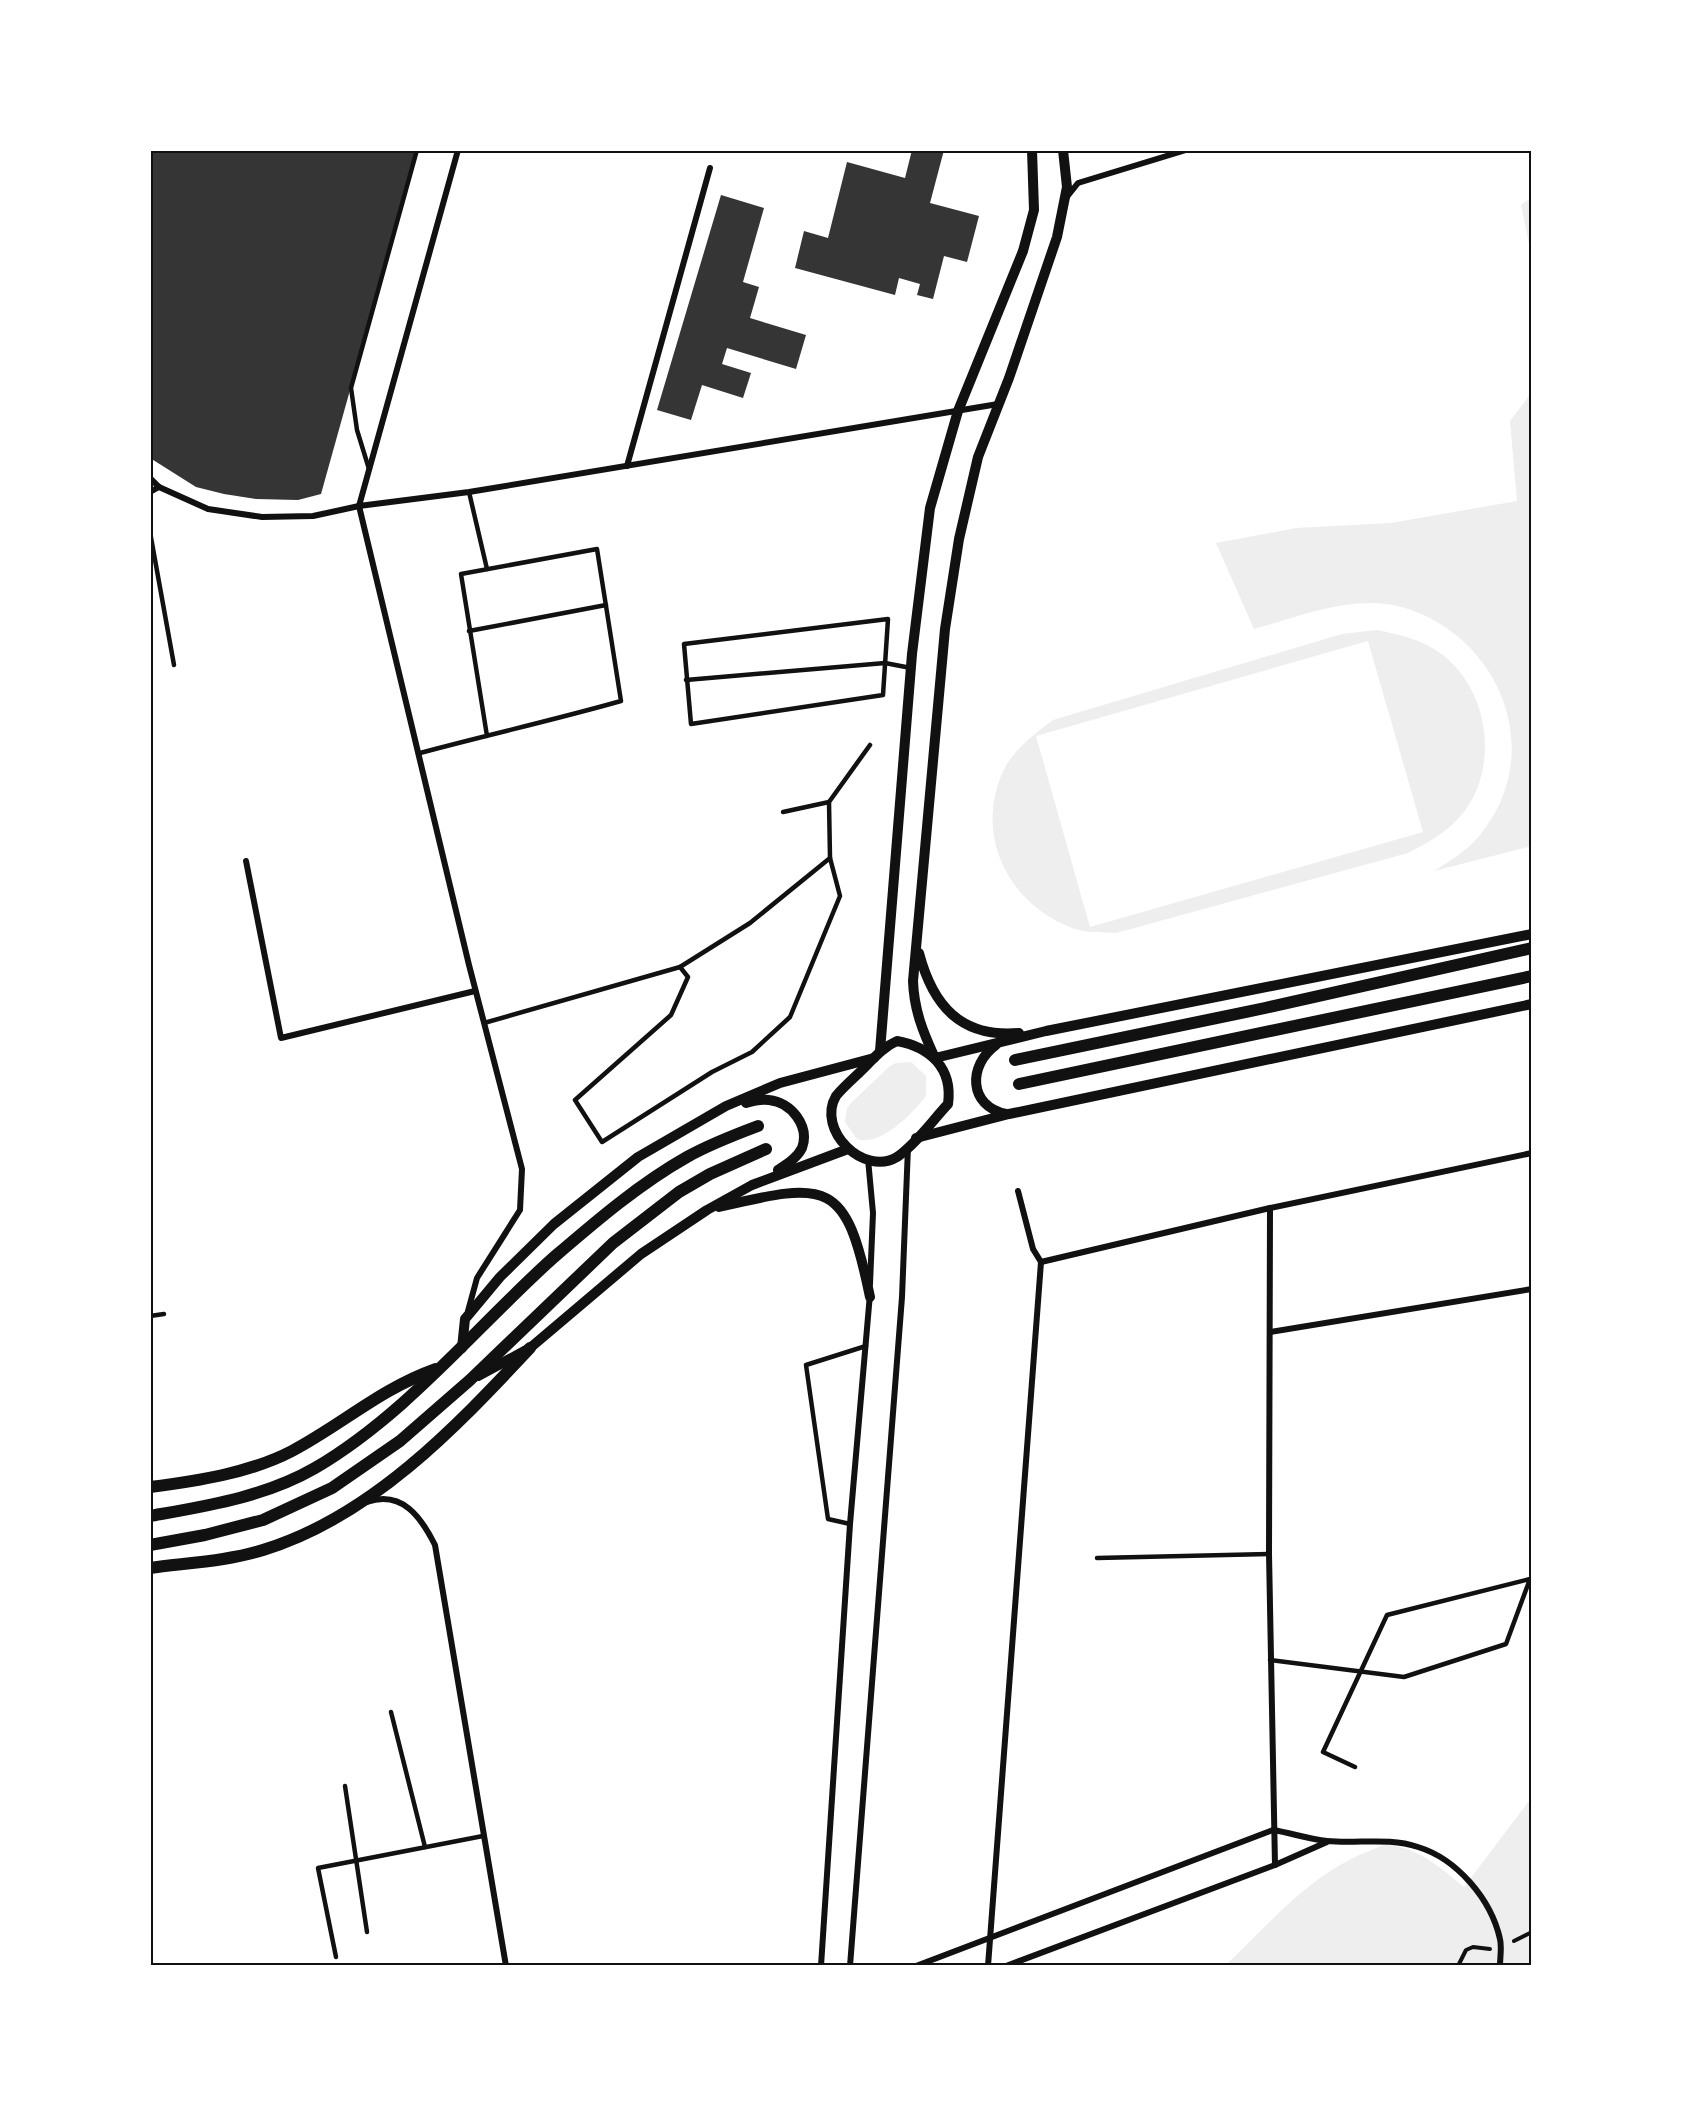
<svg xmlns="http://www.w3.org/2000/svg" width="1682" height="2116" font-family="Cabin,sans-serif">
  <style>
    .green { fill: #eee; fill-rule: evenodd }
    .building { fill: #353535 }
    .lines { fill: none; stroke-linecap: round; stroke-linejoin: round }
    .path { stroke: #111; stroke-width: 4 }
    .service { stroke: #111; stroke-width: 4.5 }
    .minor { stroke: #111; stroke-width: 6 }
    .tertiary { stroke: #111; stroke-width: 10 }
    .secondary { stroke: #111; stroke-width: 12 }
    .neatline { fill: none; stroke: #111; stroke-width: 2 }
  </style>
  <rect width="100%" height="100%" fill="#fff"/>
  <g class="green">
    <polygon points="1532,197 1532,259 1521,205"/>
    <path d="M1532 392V846L1434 871C1453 859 1470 849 1483 831 1546 749 1499 637 1405 608 1355 593 1302 616 1254 629L1216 543 1296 528 1391 523 1517 501 1510 421Z"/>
    <path d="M1377 630C1400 635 1421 639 1440 653 1489 688 1500 767 1463 813 1448 832 1429 842 1408 853L1116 933C1103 932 1087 933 1075 929 1012 907 975 841 1001 776 1011 751 1033 735 1053 720L1342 634ZM1368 641 1423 832 1090 927 1036 736Z"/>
    <path d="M911 1062 926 1076V1096C913 1113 880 1147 857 1139L845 1122 847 1108 852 1102 890 1066 896 1063Z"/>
    <path d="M1532 1797V1966H1225C1270 1923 1313 1871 1372 1850 1377 1848 1384 1844 1389 1845 1420 1849 1441 1868 1464 1887Z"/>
  </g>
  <g class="building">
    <polygon points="150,150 417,150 321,494 298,500 256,499 224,494 196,487 150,458"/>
    <polygon points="912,150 944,150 930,203 979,216 967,262 944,256 933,299 917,295 920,284 899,278 895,295 795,268 804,231 828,238 847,162 905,178"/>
    <polygon points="721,195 764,208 743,282 759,287 750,318 806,335 796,369 727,348 722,364 751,373 743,398 702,385 691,420 657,410"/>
  </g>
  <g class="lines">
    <g class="path">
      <polyline points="1514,1941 1532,1932"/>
      <polyline points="1458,1966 1466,1950 1473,1947 1490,1949"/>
    </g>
    <g class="service">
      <polyline points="369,469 357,430 351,388 417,150"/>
      <polyline points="469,492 487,569"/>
      <polyline points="150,532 174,665"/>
      <polygon points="888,619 883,695 691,724 684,644"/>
      <polyline points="469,631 606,605"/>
      <polyline points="686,680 885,663 911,668"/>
      <path d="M420 753C487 735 554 720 621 701L597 549 461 574 487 736"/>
      <polyline points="783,812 829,802"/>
      <polyline points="680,967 688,977 671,1015 575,1100 602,1142 712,1072 752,1052 790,1017 840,896 830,858 829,802 870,745"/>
      <polyline points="484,1023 680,967 750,923 830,858"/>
      <polyline points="150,1316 164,1314"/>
      <polyline points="850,1524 828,1519 806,1365 866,1346"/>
      <polyline points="1097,1558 1269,1554"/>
      <polyline points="1270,1660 1404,1677 1506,1644 1530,1579 1387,1615 1323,1752 1355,1767"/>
      <polyline points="391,1712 425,1847"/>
      <polyline points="345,1786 367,1932"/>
      <polyline points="336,1957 318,1868 483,1836"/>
    </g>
    <g class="minor">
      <polyline points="458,150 359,506 469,965 522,1169 520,1210 477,1278 468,1311"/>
      <polyline points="1066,198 1078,183 1186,150"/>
      <polyline points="627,466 710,168"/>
      <polyline points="150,478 159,487 208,509 262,517 313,516 359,506 469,492 998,404"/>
      <polyline points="150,492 159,487"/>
      <polyline points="246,861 281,1038 475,991"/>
      <polyline points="868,1159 873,1213 870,1284"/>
      <polyline points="1018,1191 1033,1249 1041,1262"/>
      <polyline points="1270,1208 1269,1554 1275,1865"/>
      <polyline points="1041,1262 1270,1208 1532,1153"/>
      <polyline points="1270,1332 1532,1289"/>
      <path d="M367 1502C402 1490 421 1517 435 1545L506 1966"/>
      <polyline points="821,1966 850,1524 870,1294"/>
      <polyline points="850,1966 902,1297 908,1147"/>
      <path d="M916 1966 1273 1830C1291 1833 1309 1839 1327 1841 1358 1844 1388 1837 1418 1847 1457 1859 1491 1899 1500 1939 1502 1947 1500 1957 1500 1966"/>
      <polyline points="988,1966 1041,1262"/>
      <polyline points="1006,1966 1275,1865 1327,1842"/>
    </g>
    <g class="tertiary">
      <path d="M1063 150 1067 187 1057 237 1009 378 978 457 959 539 945 629 913 981C914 1010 923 1032 935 1058L1046 1031 1532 934"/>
      <path d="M919 953C933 1006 961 1038 1019 1033"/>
      <path d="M897 1041C930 1047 953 1068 948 1104 932 1121 916 1144 897 1157 864 1177 816 1130 836 1096 843 1087 854 1078 862 1070 873 1059 883 1047 897 1041Z"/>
      <path d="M996 1045C968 1065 968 1106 1006 1114"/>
      <polyline points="880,1051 912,654 930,508 958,411 1023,251 1034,210 1032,150"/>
      <path d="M746 1103C753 1101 762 1099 769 1100 791 1102 810 1126 802 1148 797 1158 787 1164 778 1170"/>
      <polyline points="916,1138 1009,1114 1532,1004"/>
      <path d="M719 1207C829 1181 846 1180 870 1297"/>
      <polyline points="462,1348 465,1319 500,1277 554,1224 638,1157 726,1106 780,1083 874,1058"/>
      <polyline points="478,1376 530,1348 641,1254 707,1210 752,1185 848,1149"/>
    </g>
    <g class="secondary">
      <polyline points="1015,1060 1265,1008 1532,948"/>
      <polyline points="1019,1084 1532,976"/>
      <path d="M150 1487C197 1481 250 1473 292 1451 343 1424 380 1389 436 1369"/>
      <path d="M150 1516C206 1506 265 1497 315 1468 407 1414 475 1328 553 1258 595 1222 639 1184 687 1157 710 1144 734 1135 758 1126"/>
      <polyline points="150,1545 205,1535 263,1520 332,1488 400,1441 470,1380 613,1243 679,1192 710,1174 766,1149"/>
      <path d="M150 1568C186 1563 229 1561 263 1550 371 1517 455 1428 530 1348"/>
    </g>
  </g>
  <rect width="1682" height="2116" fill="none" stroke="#ffffff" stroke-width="303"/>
  <rect x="152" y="152" width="1378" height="1812" class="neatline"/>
</svg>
